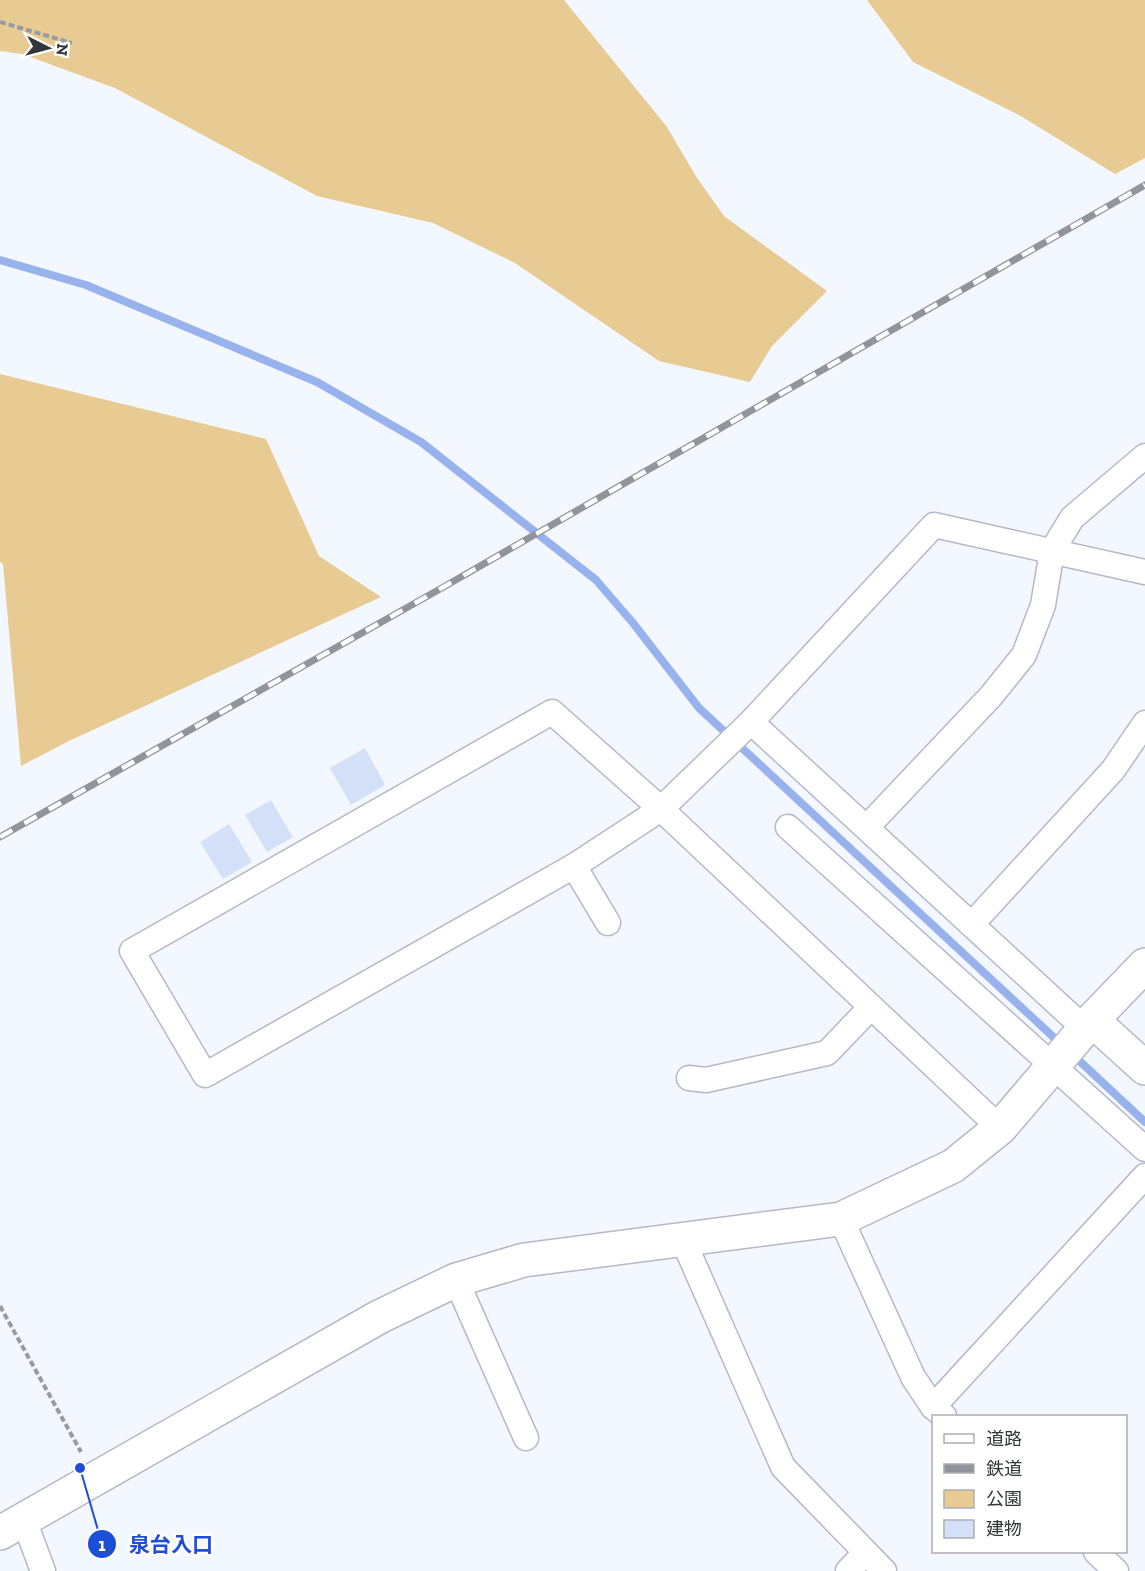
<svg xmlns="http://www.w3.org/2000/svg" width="1145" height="1571" font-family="'Zilla Slab','Noto Sans JP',serif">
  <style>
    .green { fill: #e7cb93 }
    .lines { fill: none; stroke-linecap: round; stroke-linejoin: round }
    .stream { stroke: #98b2ed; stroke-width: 8 }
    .building { fill: #d4dff8 }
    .street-casing { stroke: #b4b9c6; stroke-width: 27 }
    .secondary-casing { stroke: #b4b9c6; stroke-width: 36 }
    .path { stroke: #979ba1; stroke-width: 4; stroke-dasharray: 6 3; stroke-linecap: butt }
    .street { stroke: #fff; stroke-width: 24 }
    .secondary { stroke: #fff; stroke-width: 33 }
    .rail-casing { stroke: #91959b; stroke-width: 7 }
    .rail { stroke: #fff; stroke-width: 4.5; stroke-dasharray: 14; stroke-linecap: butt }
    .leader { fill: none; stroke: #1d4ed8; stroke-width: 2 }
    .callout-dot { fill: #1d4ed8; stroke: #fff; stroke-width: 2 }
    .mark-label { font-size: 18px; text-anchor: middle; font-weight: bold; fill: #fff }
    .callout-label { font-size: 21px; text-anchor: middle; font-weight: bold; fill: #1d4ed8; stroke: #fff; stroke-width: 5; stroke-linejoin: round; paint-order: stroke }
  </style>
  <rect width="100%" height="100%" fill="#f3f7ff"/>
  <g class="green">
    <polygon points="0,0 564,0 667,127 697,178 724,216 827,291 772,346 750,382 659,361 515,263 433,223 317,196 115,88 22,54 0,51"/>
    <polygon points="867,0 1145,0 1145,158 1115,174 1019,115 913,62"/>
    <polygon points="0,374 266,439 319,556 381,597 69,741 21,766 3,564 0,562"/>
  </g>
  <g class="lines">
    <g class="stream">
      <polyline points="0,260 86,285 317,382 421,442 596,580 633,623 699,708 1063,1046"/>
      <polyline points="1072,1054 1145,1122"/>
    </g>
  </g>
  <g class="building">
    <polygon points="365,748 385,785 351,805 330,768"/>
    <polygon points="271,800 293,837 267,852 245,815"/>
    <polygon points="229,824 252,862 223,879 200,842"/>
  </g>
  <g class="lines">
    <defs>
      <g id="street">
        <polyline points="751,722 1084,1028"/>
        <polyline points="788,827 1145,1149"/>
        <polyline points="867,827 991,696 1024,655 1043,605 1052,551 1072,518 1145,456"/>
        <polyline points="574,866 608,923"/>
        <polyline points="972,924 1113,770 1145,723"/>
        <polyline points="689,1078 706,1080 827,1053 871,1007"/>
        <polyline points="1000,1128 661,809 552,712 132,951 205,1075 574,866 661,809 751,722 934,525 1145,572"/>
        <polyline points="841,1219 913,1377 933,1407 944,1416"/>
        <polyline points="683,1240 783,1467 884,1571"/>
        <polyline points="456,1280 526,1438"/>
        <polyline points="933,1407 1145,1176"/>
        <polyline points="24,1520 43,1571"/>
        <polyline points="1096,1552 1116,1571"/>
        <polyline points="848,1571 865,1553"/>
      </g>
      <g id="secondary">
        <polyline points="1092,1020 1145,1068"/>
        <polyline points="0,1533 379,1317 456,1280 524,1260 841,1219 953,1166 1000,1128 1092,1020 1145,965"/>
      </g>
    </defs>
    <use href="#street" class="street-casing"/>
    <use href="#secondary" class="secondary-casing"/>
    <g class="path">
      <polyline points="0,22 72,43"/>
      <polyline points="0,1306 81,1452"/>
    </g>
    <use href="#street" class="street"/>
    <use href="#secondary" class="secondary"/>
    <defs>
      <polyline id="rail" points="0,837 440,589 1145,185"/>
    </defs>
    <use href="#rail" class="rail-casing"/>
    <use href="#rail" class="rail"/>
  </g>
  <path class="leader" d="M80 1468L102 1544"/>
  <g class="callout-dot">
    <circle cx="80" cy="1468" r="6"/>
    <circle cx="102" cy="1544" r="15"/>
  </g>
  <g class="mark-label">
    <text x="102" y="1551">1</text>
  </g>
  <g class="callout-label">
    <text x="171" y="1552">泉台入口</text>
  </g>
  <rect x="932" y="1415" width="195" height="138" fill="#ffffff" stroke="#adaeb0" stroke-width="1.5"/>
  <rect x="944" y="1434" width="30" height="9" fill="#ffffff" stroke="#adaeb0" stroke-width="1.5"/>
  <text x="986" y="1445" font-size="18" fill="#32353a">道路</text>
  <rect x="944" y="1464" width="30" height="9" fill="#91959b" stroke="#adaeb0" stroke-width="1.5"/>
  <text x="986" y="1475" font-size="18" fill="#32353a">鉄道</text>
  <rect x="944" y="1490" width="30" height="18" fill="#e7cb93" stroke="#adaeb0" stroke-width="1.5"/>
  <text x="986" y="1505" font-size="18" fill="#32353a">公園</text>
  <rect x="944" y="1520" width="30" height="18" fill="#d4dff8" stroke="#adaeb0" stroke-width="1.5"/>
  <text x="986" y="1535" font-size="18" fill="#32353a">建物</text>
  <g transform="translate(48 48) rotate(96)" stroke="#ffffff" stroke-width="4.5" paint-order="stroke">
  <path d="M0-4.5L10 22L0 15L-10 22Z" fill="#32353a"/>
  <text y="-9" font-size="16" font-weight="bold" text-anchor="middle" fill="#32353a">N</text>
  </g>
</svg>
